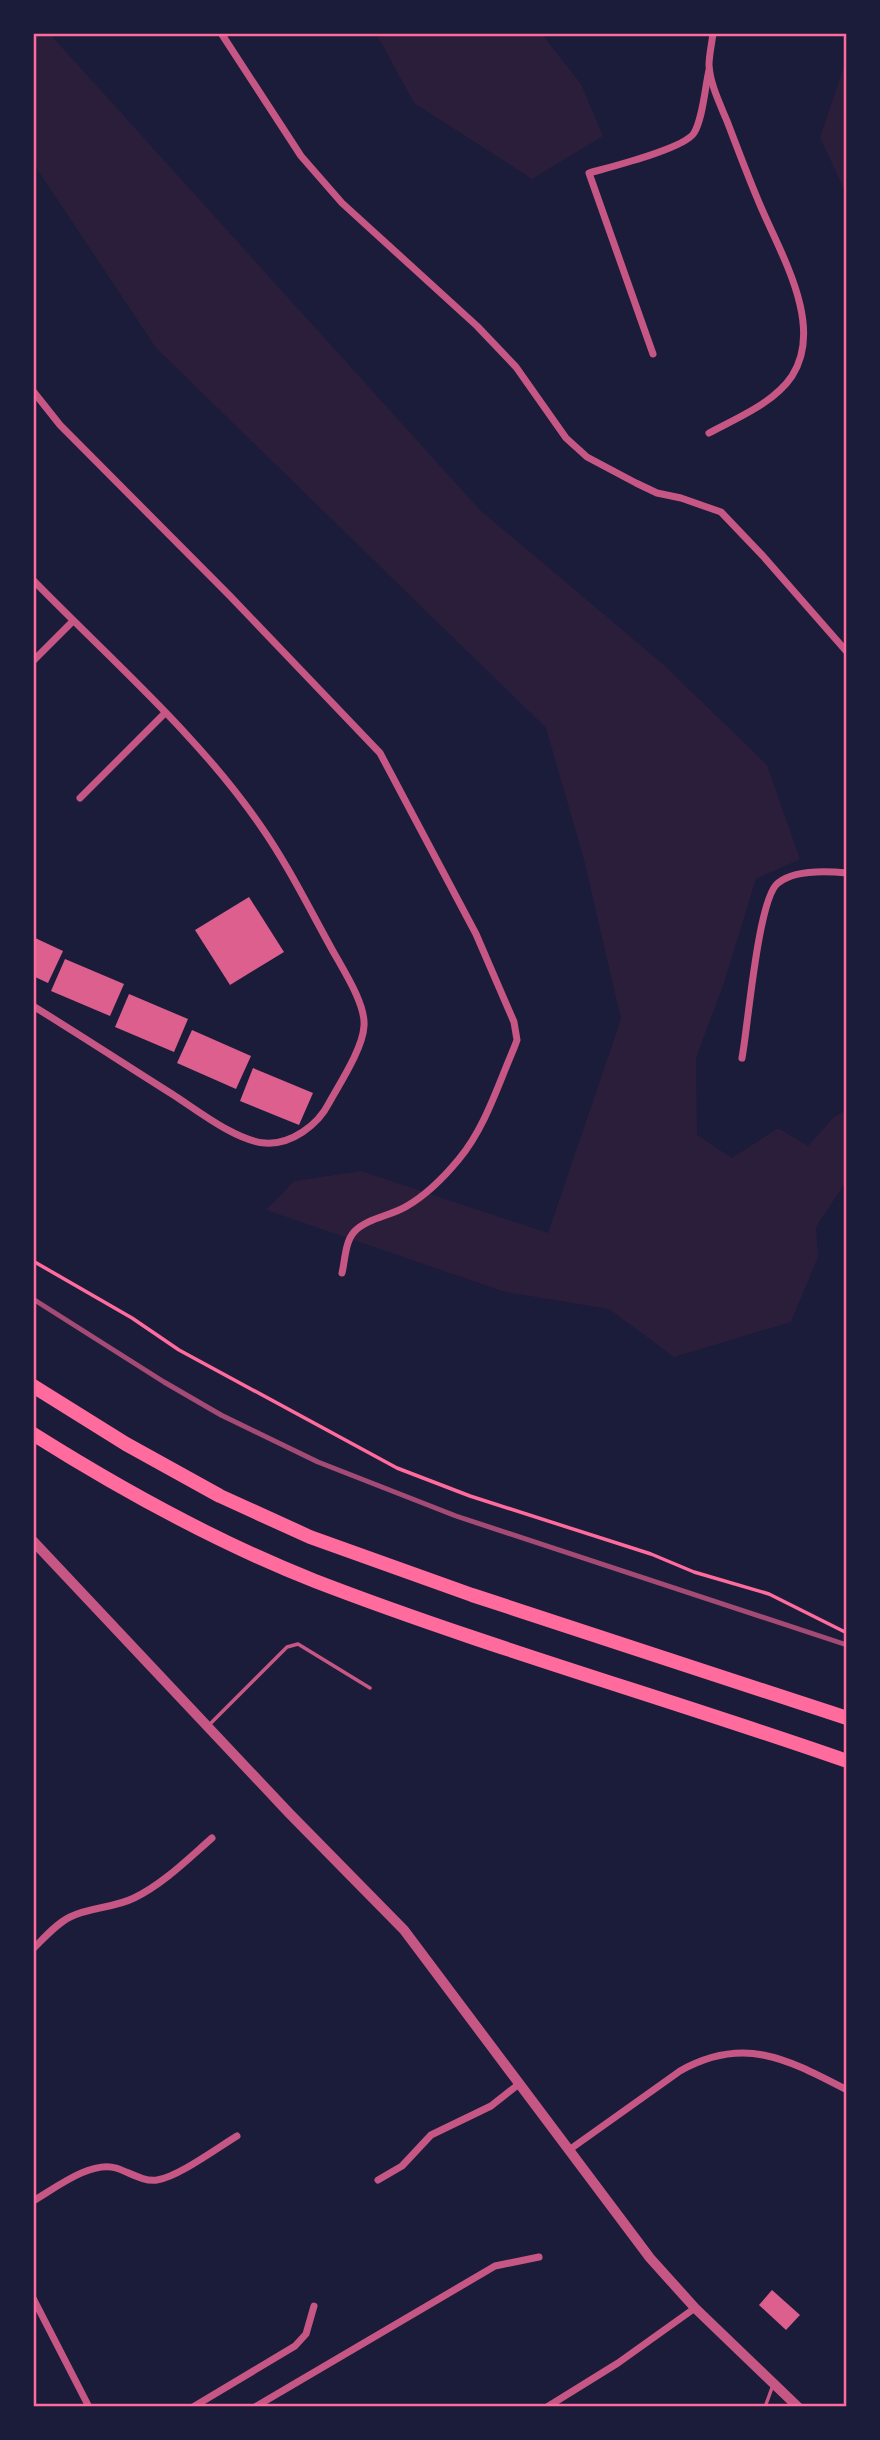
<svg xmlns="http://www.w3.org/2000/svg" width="880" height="2440" font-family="Cabin,sans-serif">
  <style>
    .green { fill: #2a1e3b }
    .building { fill: #dd5f8e }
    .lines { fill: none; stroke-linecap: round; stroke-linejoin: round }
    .path { stroke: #ff6b9d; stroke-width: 3.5 }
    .service { stroke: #c65784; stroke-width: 3.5 }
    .minor { stroke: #c65784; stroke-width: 7 }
    .tertiary { stroke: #c65784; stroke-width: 10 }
    .motorway { stroke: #ff6b9d; stroke-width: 14 }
    .rail { stroke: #a44b75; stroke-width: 5 }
    .neatline { fill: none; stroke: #ff6b9d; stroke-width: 2.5 }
  </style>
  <rect width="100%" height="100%" fill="#1b1b3a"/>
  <g class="green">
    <polygon points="33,33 49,33 480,510 664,665 767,765 800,859 756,879 724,983 696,1058 697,1135 732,1158 778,1128 808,1146 834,1117 847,1110 847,1180 816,1227 818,1257 791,1322 674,1357 609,1309 505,1292 266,1210 294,1181 361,1171 548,1233 621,1019 584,860 546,728 156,348 33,163"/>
    <polygon points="376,33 541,33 581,84 603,136 532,179 414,103"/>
    <polygon points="847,66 847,196 820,137 844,67"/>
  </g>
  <g class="building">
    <polygon points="249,897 284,952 230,985 195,930"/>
    <polygon points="33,937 63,951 48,983 33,976"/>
    <polygon points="65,959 124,984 110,1016 51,991"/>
    <polygon points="129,994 188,1019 174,1052 115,1027"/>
    <polygon points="192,1030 251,1056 236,1089 177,1063"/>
    <polygon points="253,1068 313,1093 299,1125 240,1101"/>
    <polygon points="772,2290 800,2315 786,2330 759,2305"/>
  </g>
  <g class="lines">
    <polyline class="path" points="33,1261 132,1318 179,1350 397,1468 470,1496 651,1554 694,1572 769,1594 847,1633"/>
    <g class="service">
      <polyline points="209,1725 287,1647 298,1644 370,1688"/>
      <polyline points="765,2407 773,2385"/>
    </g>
    <g class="minor">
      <polyline points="221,33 301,156 342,203 477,326 516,367 566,438 587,457 636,483 657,493 681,498 721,512 763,556 847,652"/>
      <path d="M653 354 589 173C610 167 684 149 694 133 703 118 705 87 709 70"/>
      <path d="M33 391 60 425 230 596 380 753 476 934 514 1022 517 1040 514 1048C498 1085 485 1128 459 1159 445 1176 426 1195 407 1206 391 1216 367 1218 354 1232 345 1242 345 1261 342 1273"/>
      <path d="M709 433C737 418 774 403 792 376 826 324 777 248 758 200 747 174 737 147 727 121 720 104 710 84 709 65 709 55 712 43 713 33"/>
      <path d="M33 580C109 658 198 735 260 825 286 862 307 904 329 944 340 965 366 1003 364 1026 363 1048 340 1083 329 1103 318 1125 291 1145 265 1143 236 1141 197 1110 172 1094 126 1065 80 1035 33 1006"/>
      <polyline points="33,661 73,621"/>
      <polyline points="80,798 165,713"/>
      <path d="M742 1058C748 1027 758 898 778 883 794 870 827 871 847 873"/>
      <path d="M33 1949C44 1938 56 1924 70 1917 90 1907 114 1908 134 1898 163 1884 188 1859 212 1838"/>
      <path d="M569 2150 680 2071C744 2035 787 2059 847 2090"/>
      <polyline points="378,2180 402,2166 431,2135 491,2106 519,2084"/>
      <path d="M33 2201C54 2189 91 2160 116 2168 129 2172 143 2182 157 2180 178 2177 217 2148 237 2136"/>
      <polyline points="33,2298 89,2407"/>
      <polyline points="193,2407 295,2346 306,2334 314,2306"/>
      <polyline points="255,2407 495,2266 539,2257"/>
      <polyline points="547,2407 618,2363 695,2308"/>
    </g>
    <polyline class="tertiary" points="33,1541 289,1813 404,1930 650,2258 695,2308 798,2407"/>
    <g class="motorway">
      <polyline points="33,1386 126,1444 220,1496 310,1537 472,1595 847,1718"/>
      <path d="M33 1434C122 1490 216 1542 315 1581 489 1648 670 1699 847 1761"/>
    </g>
    <polyline class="rail" points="33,1299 164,1382 221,1415 318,1462 456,1516 847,1645"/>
  </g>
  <rect width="880" height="2440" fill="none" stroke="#1b1b3a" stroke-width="70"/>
  <rect x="35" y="35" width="810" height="2370" class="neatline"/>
</svg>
